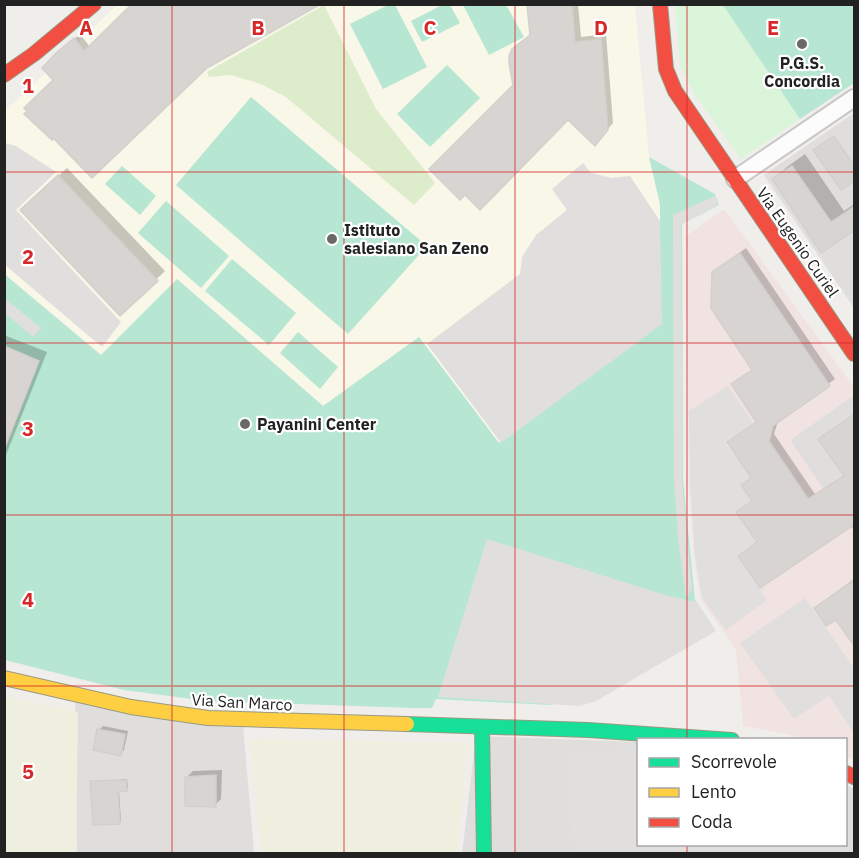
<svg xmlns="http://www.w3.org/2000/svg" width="859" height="858" font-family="'IBM Plex Sans',sans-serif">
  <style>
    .residential { fill: #dfdedc }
    .commercial { fill: #f1e3e1 }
    .education { fill: #f8f7e8 }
    .farmland { fill: #efefdf }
    .grass { fill: #ddeccb }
    .park { fill: #daf5da }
    .pitch { fill: #b7e6d2 }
    .parking { fill: #e0dfde }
    .shadow { fill: #0003 }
    .building { fill: #d7d4d2; stroke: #d3d0cc; stroke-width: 1.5 }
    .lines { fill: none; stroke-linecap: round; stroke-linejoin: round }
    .street-casing { stroke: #c9c8c7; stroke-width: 20 }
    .fast-casing { stroke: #999a82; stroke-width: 16 }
    .slow-casing { stroke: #999a82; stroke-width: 16 }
    .jam-casing { stroke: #999a82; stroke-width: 16 }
    .street { stroke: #fdfcfc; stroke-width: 16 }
    .fast { stroke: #16e098; stroke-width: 14 }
    .slow { stroke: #ffcf43; stroke-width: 14 }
    .jam { stroke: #f24e42; stroke-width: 14 }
    .grid { fill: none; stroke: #d62828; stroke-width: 1.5; stroke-opacity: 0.55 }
    .poi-dot { fill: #6a6968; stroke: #fff; stroke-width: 2 }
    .labels { text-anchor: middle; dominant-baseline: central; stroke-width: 4.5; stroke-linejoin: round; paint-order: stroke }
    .poi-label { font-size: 16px; font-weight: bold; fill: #222; stroke: #fff; text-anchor: start }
    .street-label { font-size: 16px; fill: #222; stroke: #fff }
    .grid-label { font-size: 20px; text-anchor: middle; font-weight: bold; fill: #d62828; stroke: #fff; stroke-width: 4.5; stroke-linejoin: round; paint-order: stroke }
  </style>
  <rect width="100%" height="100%" fill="#f0eeeb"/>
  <g class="residential">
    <polygon points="854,113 854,308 764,175"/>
    <polygon points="854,395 854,468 823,489 790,440"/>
    <polygon points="75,701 243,725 254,853 77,853"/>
    <polygon points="476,736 638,742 638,844 846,844 846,784 854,789 854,853 462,854"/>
  </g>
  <polygon class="commercial" points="724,209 854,387 854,395 790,440 823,489 854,468 854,760 846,756 846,740 801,739 786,734 743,726 736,650 700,598 694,556 689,484 686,236"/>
  <polygon class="education" points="117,5 635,5 649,157 660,204 660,321 499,443 419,337 323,406 178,280 101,355 5,274 5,111"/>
  <g class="farmland">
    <polygon points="5,696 78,712 76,853 5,853"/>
    <polygon points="250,739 468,743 457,853 261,853"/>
  </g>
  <polygon class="grass" points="324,5 376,109 435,183 414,205 286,97 261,84 231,75 209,77 207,72"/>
  <polygon class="park" points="675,5 723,5 800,119 741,159 695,95 680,67"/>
  <g class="pitch">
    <polygon points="390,4 395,5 427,67 383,89 350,24"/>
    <polygon points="442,5 450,5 460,23 422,42 411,21"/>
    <polygon points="463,5 506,5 524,37 489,55"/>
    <polygon points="723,5 854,5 854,83 800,119"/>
    <polygon points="447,65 480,98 430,147 397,114"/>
    <polygon points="251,97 427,246 348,334 176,185"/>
    <polygon points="649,157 715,194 719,205 682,224 683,479 695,600 714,629 550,705 436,699 432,708 414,708 207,701 124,690 5,660 4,274 101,355 177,279 323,406 419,337 499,443 660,321 660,204"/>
    <polygon points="122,166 156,196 140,215 105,184"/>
    <polygon points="166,201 229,256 201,288 138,233"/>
    <polygon points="232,259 296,313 269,345 205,291"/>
    <polygon points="298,332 338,367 320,389 280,353"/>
  </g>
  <g class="parking">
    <polygon points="5,143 16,146 56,172 16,210 121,322 102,347 5,265"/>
    <polygon points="583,163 591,173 612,178 630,176 660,221 662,324 501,443 427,344 520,274 522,257 536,235 567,210 552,189"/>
    <polygon points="715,196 718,205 681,224 682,479 692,589 686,599 678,537 674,481 673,215"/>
    <polygon points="4,298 41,328 33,337 5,313"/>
    <polygon points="728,386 753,423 725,442 750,478 740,485 751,501 736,511 756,542 737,555 767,600 726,630 702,598 695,555 690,484 689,411"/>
    <polygon points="487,539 665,595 697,602 716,631 596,701 580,706 438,697"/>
    <polygon points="805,598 854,668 854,733 829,696 794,719 740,643"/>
    <polygon points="626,749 638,750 638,844 846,844 846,837 851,836 853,849 834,854 578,853 568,811 572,755"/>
  </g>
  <g class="shadow">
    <polygon points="134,4 321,4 55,80 44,68 80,34 90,47"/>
    <polygon points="529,4 578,4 581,37 606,34 613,123 600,138 514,85 536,31"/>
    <polygon points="805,154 844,211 854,204 854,228 821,250 774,179 787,167"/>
    <polygon points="67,168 165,271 120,314 22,210"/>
    <polygon points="746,248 835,379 778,421 774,434 815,494 845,475 820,439 854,414 854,531 851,525 740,556 758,541 738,512 753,500 752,477 729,442 757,421 733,384 753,369 720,267"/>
    <polygon points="4,335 47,352 4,460"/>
    <polygon points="854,579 854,644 836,617 816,608 825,600"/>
    <polygon points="103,726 128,731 124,750 120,754 99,730"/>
    <polygon points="222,770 221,799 215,805 187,777 193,771"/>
    <polygon points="127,779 128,788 119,790 121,821 119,822 91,782"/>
  </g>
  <g class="building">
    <polygon points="132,4 321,4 207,68 92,178 53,138 52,140 24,114 27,111 24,108 53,80 42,68 56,53 74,38 84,51"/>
    <polygon points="527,4 572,4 575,42 601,39 608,130 595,146 568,120 480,210 465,195 460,200 429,169 513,85 509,63 509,56 512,49 530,35"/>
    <polygon points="834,136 855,167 855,180 841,190 813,150"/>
    <polygon points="792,166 831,222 855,206 855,230 821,253 772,179"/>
    <polygon points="58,175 158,281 120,316 20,210"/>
    <polygon points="740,253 830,386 773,426 769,441 808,499 844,476 818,439 855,414 855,524 760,588 738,556 757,542 736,512 752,501 741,485 751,478 727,442 756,422 731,384 752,370 711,308 712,272"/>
    <polygon points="4,346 39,361 5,447 4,447"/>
    <polygon points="855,580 855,647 836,620 826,626 814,608"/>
    <polygon points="97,729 125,734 121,756 93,750"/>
    <polygon points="216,775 216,807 185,806 185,777"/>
    <polygon points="126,780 127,791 118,792 120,824 93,825 90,781"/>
  </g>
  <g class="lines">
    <defs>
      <polyline id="street" points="735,179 854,98"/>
      <g id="fast">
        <polyline points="407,724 588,730 732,740"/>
        <polyline points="482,727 484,854"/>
      </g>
      <polyline id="slow" points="4,678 131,707 208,718 407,724"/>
      <g id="jam">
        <polyline points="660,4 666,69 675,91 854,354"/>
        <polyline points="4,75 34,54 94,4"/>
        <polyline points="846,773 854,777"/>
      </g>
    </defs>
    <use href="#street" class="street-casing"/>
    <use href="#fast" class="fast-casing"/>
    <use href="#slow" class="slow-casing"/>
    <use href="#jam" class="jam-casing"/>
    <use href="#street" class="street"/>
    <use href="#fast" class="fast"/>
    <use href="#slow" class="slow"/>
    <use href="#jam" class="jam"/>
  </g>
  <path class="grid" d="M172 4V854M344 4V854M515 4V854M687 4V740M4 172H854M4 343H854M4 515H854M4 686H854M687 844V854"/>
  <g class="poi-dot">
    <circle cx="802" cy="44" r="6"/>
    <circle cx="332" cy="239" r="6"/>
    <circle cx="245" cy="424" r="6"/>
  </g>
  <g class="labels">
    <g class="poi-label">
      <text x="802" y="63" text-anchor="middle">P.G.S.<tspan x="802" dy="18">Concordia</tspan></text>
      <text x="344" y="230">Istituto<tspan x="344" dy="18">salesiano San Zeno</tspan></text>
      <text x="257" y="424">Payanini Center</text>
    </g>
    <g class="street-label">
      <text transform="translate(798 242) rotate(55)">Via Eugenio Curiel</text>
      <text transform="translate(242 702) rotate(3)">Via San Marco</text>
    </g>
  </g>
  <g class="grid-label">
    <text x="86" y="35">A</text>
    <text x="258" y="35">B</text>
    <text x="430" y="35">C</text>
    <text x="601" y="35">D</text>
    <text x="773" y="35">E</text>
    <text x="28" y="93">1</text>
    <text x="28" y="264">2</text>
    <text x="28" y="436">3</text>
    <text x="28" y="607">4</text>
    <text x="28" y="779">5</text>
  </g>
  <rect width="859" height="858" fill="none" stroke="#222222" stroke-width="12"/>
  <rect x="637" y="738" width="210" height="108" fill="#ffffff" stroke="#a7a7a7" stroke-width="1.5"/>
  <rect x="649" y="758" width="30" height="9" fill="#16e098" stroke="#a7a7a7" stroke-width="1.5"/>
  <text x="691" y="768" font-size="18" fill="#222222">Scorrevole</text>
  <rect x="649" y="788" width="30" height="9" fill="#ffcf43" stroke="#a7a7a7" stroke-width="1.5"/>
  <text x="691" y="798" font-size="18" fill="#222222">Lento</text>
  <rect x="649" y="818" width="30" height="9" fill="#f24e42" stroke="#a7a7a7" stroke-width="1.5"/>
  <text x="691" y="828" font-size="18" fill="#222222">Coda</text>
</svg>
